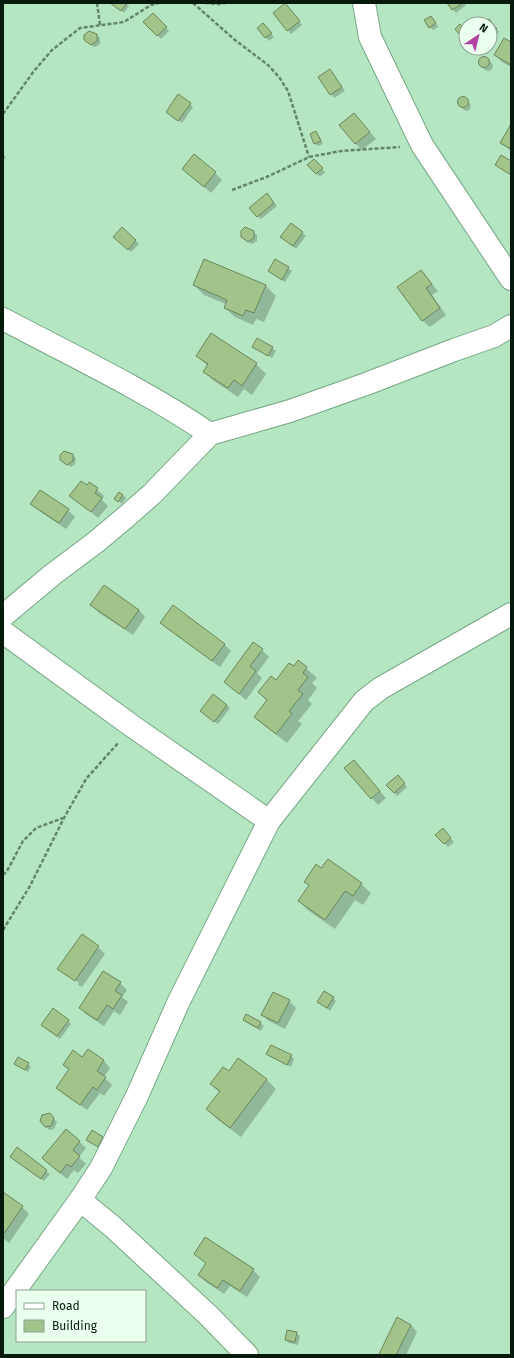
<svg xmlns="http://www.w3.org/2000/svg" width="514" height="1358" font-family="'Fira Sans',sans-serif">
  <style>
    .shadow { fill: #0003 }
    .building { fill: #a1c48b; stroke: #6c865a }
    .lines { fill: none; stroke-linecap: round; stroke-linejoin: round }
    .minor-casing { stroke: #76a684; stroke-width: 24 }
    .path { stroke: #63866d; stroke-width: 2.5; stroke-dasharray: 4 2; stroke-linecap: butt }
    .minor { stroke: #fff; stroke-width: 22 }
  </style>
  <rect width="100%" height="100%" fill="#b4e6c2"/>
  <g class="shadow">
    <polygon points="112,3 126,3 129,6 124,13"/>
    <polygon points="448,3 465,3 466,5 456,13"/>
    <polygon points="288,8 302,25 291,34 274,13"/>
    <polygon points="153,14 169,31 161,39 145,22"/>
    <polygon points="434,20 438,27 433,30 430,27"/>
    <polygon points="484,24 492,24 499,32 490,40 490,24"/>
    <polygon points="460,25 466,31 466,35 464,37 456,29"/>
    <polygon points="266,27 274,37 269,41 258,28"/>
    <polygon points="97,35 100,38 100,44 95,47 88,43"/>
    <polygon points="511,43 511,67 502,62 495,55"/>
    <polygon points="483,57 487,58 493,65 492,69 489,71 485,70 479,63 480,59"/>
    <polygon points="333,74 345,91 334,98 319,78"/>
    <polygon points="462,97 466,98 471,105 470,109 467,111 464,110 458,103 459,99"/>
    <polygon points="190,104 193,107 182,123 170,115"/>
    <polygon points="360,121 376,139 362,150 355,143"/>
    <polygon points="511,126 511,151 501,143"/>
    <polygon points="316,133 319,136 323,144 318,146 315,143"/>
    <polygon points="3,154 6,157 3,162"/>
    <polygon points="314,161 325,172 320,177 309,165"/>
    <polygon points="215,173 222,180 211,193 190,175"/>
    <polygon points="270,198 277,206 261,219 258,216"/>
    <polygon points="291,224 306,236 296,249 285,240"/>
    <polygon points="122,229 139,244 131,252 115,237"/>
    <polygon points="253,232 257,235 257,241 252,244 245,240"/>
    <polygon points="205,260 266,286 276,296 264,322 256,319 253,325 235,317 225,308 226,304 204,295 194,285"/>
    <polygon points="276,260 292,271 285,282 269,271"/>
    <polygon points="421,271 438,291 432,295 446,315 430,327 423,321 398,288"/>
    <polygon points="211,334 256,364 266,374 252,395 244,389 238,397 214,381 204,372 208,366 197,356"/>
    <polygon points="258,339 276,351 272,358 253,347"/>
    <polygon points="72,455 76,458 75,464 71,467 61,460"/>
    <polygon points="90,483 104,496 102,500 108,506 98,518 71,495 87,487"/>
    <polygon points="123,495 126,498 122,504 116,499"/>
    <polygon points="32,503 68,510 75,517 66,529 38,510"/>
    <polygon points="92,605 139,610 145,617 133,635 98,612"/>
    <polygon points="173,607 225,645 231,651 220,667 168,629 161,623"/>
    <polygon points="262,650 269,657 257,673 262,678 246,700 225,682"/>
    <polygon points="299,662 317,678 312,683 317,688 308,700 312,704 298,721 302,724 287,743 265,726 255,717 267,701 259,692 294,668"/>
    <polygon points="227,705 230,708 218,724 205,714"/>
    <polygon points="360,768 386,798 378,805 372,798"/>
    <polygon points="398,776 407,787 397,796 388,785"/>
    <polygon points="446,833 454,842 448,847 437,835"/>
    <polygon points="322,869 361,884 371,893 363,905 355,900 335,929 309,911 299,901 310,886 305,882"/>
    <polygon points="82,936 98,947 105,954 82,987 78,985 79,983 65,973 65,975 59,969"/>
    <polygon points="120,983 127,990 122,997 128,1002 120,1015 114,1011 104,1026 87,1015 80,1008"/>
    <polygon points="333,998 336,1001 330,1011 318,1002"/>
    <polygon points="289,1001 296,1008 285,1029 269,1021 262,1015"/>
    <polygon points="68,1020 71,1024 60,1039 45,1028"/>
    <polygon points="244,1020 260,1023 264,1026 261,1031 247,1023"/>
    <polygon points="88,1050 104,1061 110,1068 104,1077 112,1085 104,1096 100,1093 87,1110 64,1094 57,1088 69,1070 64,1065 83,1058"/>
    <polygon points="267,1054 291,1056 294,1059 291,1067 271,1057"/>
    <polygon points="15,1064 28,1064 31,1067 28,1072"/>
    <polygon points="229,1072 266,1079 276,1089 241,1137 217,1119 207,1109 220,1093 211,1084"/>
    <polygon points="53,1118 57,1122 54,1129 49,1130 41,1121"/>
    <polygon points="66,1130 86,1148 79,1157 86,1164 78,1173 74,1170 67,1179 43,1158"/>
    <polygon points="103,1138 106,1141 101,1149 87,1140"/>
    <polygon points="17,1149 50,1174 44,1181 14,1160"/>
    <polygon points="3,1193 22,1207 29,1214 9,1243 3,1238"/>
    <polygon points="195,1254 253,1270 260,1277 247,1297 230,1286 224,1294 206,1282 199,1275 207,1264"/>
    <polygon points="411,1325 417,1332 406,1355 381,1355"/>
    <polygon points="296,1333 300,1336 298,1345 289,1343 286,1340"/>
  </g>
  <g class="building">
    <polygon points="110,3 127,3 121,11"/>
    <polygon points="285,3 300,21 287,31 273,13"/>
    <polygon points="447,3 463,3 452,10"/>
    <polygon points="153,13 167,27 157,36 143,22"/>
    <polygon points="431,16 436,23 429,28 424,20"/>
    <polygon points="489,19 497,29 490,34 490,24 483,24"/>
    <polygon points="263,23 272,33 265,38 257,28"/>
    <polygon points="460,24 466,30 460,35 455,29"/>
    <polygon points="89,31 97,34 97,41 91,45 84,40 84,35"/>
    <polygon points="504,38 511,42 511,65 494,55"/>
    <circle cx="484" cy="62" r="5.5"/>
    <polygon points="330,69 342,87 330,95 318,77"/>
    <polygon points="178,94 191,103 178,121 166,112"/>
    <circle cx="463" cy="102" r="5.5"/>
    <polygon points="354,113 370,132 355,144 339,125"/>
    <polygon points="511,124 511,149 500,143"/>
    <polygon points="316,131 321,141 314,144 310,134"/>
    <polygon points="194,154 216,172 204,187 182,169"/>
    <polygon points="501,155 511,161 511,175 495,165"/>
    <polygon points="314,159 323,168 316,174 307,165"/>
    <polygon points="267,193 274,203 257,217 249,208"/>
    <polygon points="291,223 303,232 293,246 280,237"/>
    <polygon points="122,227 136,240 128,250 113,237"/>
    <polygon points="245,227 254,231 254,238 248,242 241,237 241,231"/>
    <polygon points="204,259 266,285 254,313 246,310 243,316 224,308 227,300 193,285"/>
    <polygon points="275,259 289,267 282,280 268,271"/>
    <polygon points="421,270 432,284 426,288 440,308 422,321 397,287"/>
    <polygon points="211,333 257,363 242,386 234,380 228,388 203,372 208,364 196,356"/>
    <polygon points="257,338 273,347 268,356 252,347"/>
    <polygon points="64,451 73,454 73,461 67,465 60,460 60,455"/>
    <polygon points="81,481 87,485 89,482 98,488 95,493 102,498 91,512 69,496"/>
    <polygon points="40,490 69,509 59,523 30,504"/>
    <polygon points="119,492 123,495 118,502 114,499"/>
    <polygon points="104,585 139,610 125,629 90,605"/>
    <polygon points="173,605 225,644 212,661 160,623"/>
    <polygon points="253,642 263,649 250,666 256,671 239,694 224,682"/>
    <polygon points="298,660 307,667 303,673 308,677 298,690 303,694 289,711 292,714 276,734 254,717 267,700 258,692 271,676 276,680 289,663 294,666"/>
    <polygon points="213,694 227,705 214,722 200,711"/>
    <polygon points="354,760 380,791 371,799 344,768"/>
    <polygon points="398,775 405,783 394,793 386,785"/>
    <polygon points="443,828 451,838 444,844 435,835"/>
    <polygon points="328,859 362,883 353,896 345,891 325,920 298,901 309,885 304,882 316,864 321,868"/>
    <polygon points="82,934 99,946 75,981 57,969"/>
    <polygon points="103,971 121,982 115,991 122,995 113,1009 107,1005 97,1020 79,1008"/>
    <polygon points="324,991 334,997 327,1008 317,1002"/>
    <polygon points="273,992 290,1000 278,1023 261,1015"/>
    <polygon points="53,1008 69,1020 57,1036 41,1025"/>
    <polygon points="246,1014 261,1022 258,1028 243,1020"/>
    <polygon points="271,1045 292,1055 287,1065 266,1054"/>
    <polygon points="88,1049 104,1060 97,1071 106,1077 97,1090 93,1087 80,1105 56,1088 69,1069 63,1065 73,1050 82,1057"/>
    <polygon points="18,1057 29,1063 25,1070 14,1064"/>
    <polygon points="238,1058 267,1079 230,1128 206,1109 220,1091 210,1084 223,1067 229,1071"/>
    <polygon points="50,1113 54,1118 51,1126 45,1127 40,1121 42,1115"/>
    <polygon points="66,1129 80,1141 73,1150 80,1156 71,1167 67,1164 60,1173 42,1158"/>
    <polygon points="92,1130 103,1137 98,1147 86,1140"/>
    <polygon points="17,1147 47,1170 41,1179 10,1157"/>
    <polygon points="3,1192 23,1206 3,1235"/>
    <polygon points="205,1237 254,1269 240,1291 223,1280 217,1288 198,1275 206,1263 194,1254"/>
    <polygon points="397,1317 411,1325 396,1355 381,1355 379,1354"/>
    <polygon points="287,1330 297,1332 295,1342 285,1340"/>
  </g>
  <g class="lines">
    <defs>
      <g id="minor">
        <polyline points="364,3 370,37 422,145 511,279"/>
        <path d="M3 319C73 356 145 390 210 434"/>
        <polyline points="3,616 52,575 96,542 127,516 152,494 210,434 290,411 366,384 454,350 494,336 511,326"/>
        <polyline points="3,632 132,726 269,821"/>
        <polyline points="80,1200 113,1227 208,1315 247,1355"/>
        <polyline points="3,1307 80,1200 101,1168 137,1096 178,1003 269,821 364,701 381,688 511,614"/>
      </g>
    </defs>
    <use href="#minor" class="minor-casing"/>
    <g class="path">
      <polyline points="97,3 100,25"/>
      <polyline points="193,3 235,40 268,65 279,77 288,91 309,157"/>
      <polyline points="205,3 218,4 226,3"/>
      <polyline points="3,114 34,71 52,50 80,28 124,22 151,5 159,3"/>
      <polyline points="232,190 269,176 309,157 341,151 400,147"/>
      <polyline points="3,875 7,871 23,841 36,828 63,818"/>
      <polyline points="3,930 30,886 64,818 86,779 119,742"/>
    </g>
    <use href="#minor" class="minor"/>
  </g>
  <rect width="514" height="1358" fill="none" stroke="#06190c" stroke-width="8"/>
  <rect x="16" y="1290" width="130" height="52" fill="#ebffef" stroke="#8fa394"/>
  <rect x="24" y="1303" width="20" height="6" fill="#ffffff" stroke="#8fa394"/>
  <text x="52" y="1310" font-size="12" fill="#06190c">Road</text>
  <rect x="24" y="1320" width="20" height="12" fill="#a1c48b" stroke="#8fa394"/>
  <text x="52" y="1330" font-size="12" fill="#06190c">Building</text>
  <g transform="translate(478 36) rotate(35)"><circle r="19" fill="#ebffef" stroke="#8fa394"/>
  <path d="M0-3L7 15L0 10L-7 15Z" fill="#b144a2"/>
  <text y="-6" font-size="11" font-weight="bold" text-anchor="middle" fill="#06190c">N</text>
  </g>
</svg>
